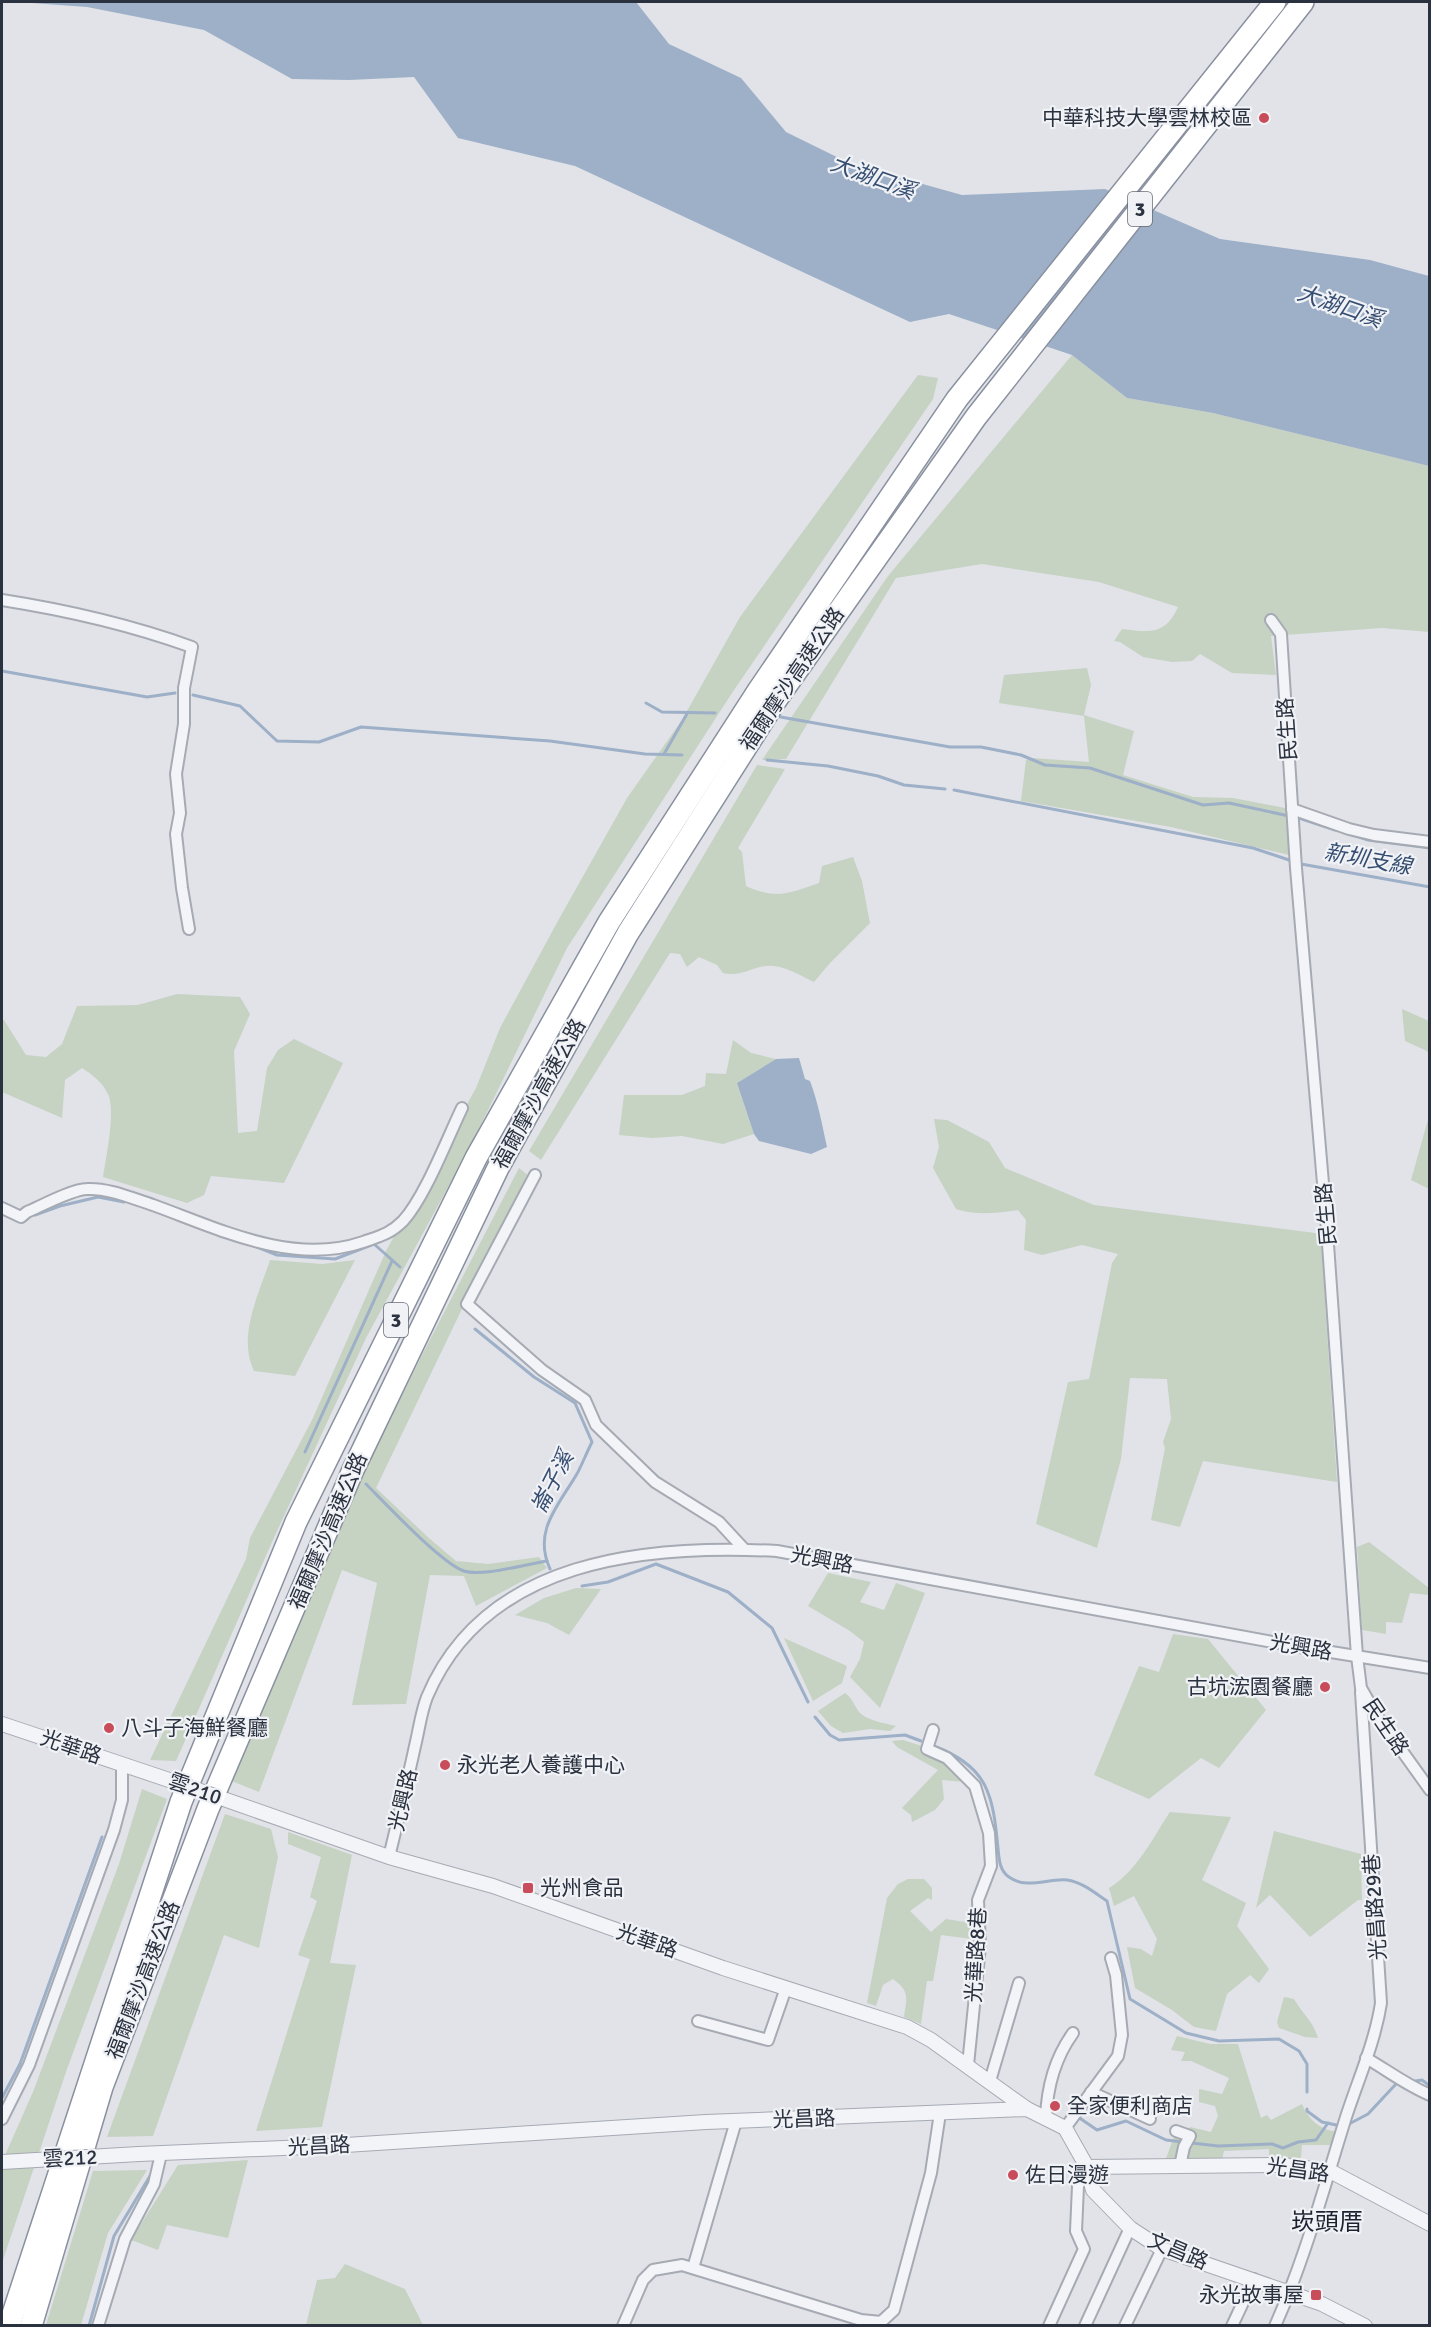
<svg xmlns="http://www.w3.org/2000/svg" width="1431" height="2327" font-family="Signika,'Noto Sans TC',sans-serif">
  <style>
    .green { fill: #c6d2c2 }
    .water { fill: #9db0c7 }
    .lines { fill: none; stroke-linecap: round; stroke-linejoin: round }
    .stream { stroke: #9db0c7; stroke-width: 3 }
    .minor-casing { stroke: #a6aab3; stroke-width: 14 }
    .tertiary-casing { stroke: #a6aab3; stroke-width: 16 }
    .motorway-casing { stroke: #89909f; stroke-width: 24 }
    .minor { stroke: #f3f4f7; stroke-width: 10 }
    .tertiary { stroke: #f3f4f7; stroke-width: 14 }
    .motorway { stroke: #fff; stroke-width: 21 }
    .tertiary-bridge-casing { stroke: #a6aab3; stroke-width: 16; stroke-linecap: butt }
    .tertiary-bridge { stroke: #f3f4f7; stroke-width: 14 }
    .poi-dot { fill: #c84c59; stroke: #f0f2f6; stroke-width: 2 }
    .labels { text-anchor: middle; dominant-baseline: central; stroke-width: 4.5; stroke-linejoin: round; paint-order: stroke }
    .shield { fill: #f0f2f6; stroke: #656b76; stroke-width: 1.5 }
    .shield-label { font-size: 20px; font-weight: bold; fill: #2a313f }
    .poi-label { font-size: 21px; fill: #2a313f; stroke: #f0f2f6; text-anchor: start }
    .street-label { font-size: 21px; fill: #2a313f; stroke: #f0f2f6 }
    .water-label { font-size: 22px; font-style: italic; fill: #364e71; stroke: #f0f2f6 }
    .quarter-label { font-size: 24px; fill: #1c2230; stroke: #f0f2f6 }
  </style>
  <rect width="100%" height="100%" fill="#e1e3e9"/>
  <g class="green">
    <path d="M1072 355 1127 398 1213 413 1429 466V632L1382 628 1271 636 1276 675 1232 673 1200 654 1192 661 1172 662 1143 657 1120 642 1114 641 1122 629C1149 632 1165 636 1178 607L1099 582 982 564 896 578 786 759 762 760 888 576Z"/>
    <polygon points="918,375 938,378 933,399 732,693 567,948 471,1145 366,1338 272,1542 176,1761 150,1760 246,1559 250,1538 313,1418 386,1251 476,1088 500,1028 559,919 627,798 682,720 740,617"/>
    <polygon points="1087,668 1091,685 1084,715 1134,731 1123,775 1193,797 1233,798 1285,808 1289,855 1171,827 1021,801 1026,760 1032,758 1089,762 1084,716 999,703 1004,675"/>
    <path d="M757 765 785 769 738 848 742 852 746 886C776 900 790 893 819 883L822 866 853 857 862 881 870 923 830 963 814 982C803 977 787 967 774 966 753 964 744 978 723 973L717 965 699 957 687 967 680 954 670 953 541 1160 529 1151Z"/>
    <path d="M177 994 240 997 250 1014 234 1051 238 1133 257 1131 267 1068 278 1050 294 1039 343 1063 284 1183 211 1176 204 1195 187 1203 103 1177C106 1158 116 1110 108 1094 102 1082 93 1075 82 1068L65 1080 62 1118 2 1092V1021L4 1020 26 1055 46 1057 62 1044 77 1006 138 1005Z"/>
    <polygon points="1402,1009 1429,1021 1429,1055 1427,1051 1405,1041"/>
    <polygon points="733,1040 751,1053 776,1059 737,1083 754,1134 723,1144 682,1136 652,1138 619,1135 624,1095 682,1095 705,1086 706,1073 726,1074"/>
    <polygon points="1429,1116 1430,1189 1429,1189 1411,1180"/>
    <path d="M934 1119 947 1120 989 1142 1005 1168 1094 1205 1323 1234 1325 1303 1337 1482 1203 1461 1180 1527 1151 1520 1165 1448 1163 1442 1171 1419 1167 1379 1130 1378 1121 1459 1097 1548 1036 1524 1068 1382 1089 1379 1112 1263 1118 1254 1082 1245 1042 1255 1024 1250 1026 1220 1018 1210C997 1213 977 1216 956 1209L933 1168 939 1147Z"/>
    <polygon points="519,1168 530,1177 461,1311 376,1488 430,1539 456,1561 488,1564 539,1557 547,1568 476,1606 464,1576 430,1575 406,1704 352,1705 377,1583 342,1570 259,1792 229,1780 335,1531 420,1359"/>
    <path d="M270 1260 322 1264 355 1260 295 1376 254 1371C237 1336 259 1294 270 1260Z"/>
    <polygon points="1369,1542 1429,1588 1429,1595 1410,1593 1402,1623 1386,1622 1386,1634 1362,1630 1357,1547"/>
    <polygon points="828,1573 871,1582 860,1602 884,1610 896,1583 925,1593 880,1708 850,1677 860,1659 864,1642 850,1631 808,1606"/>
    <polygon points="576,1588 601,1589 569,1635 547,1623 515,1615 544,1598"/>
    <polygon points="1173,1634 1208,1639 1266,1710 1219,1768 1201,1758 1149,1799 1094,1775 1139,1666 1159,1672"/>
    <polygon points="784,1638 847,1666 842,1683 813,1701"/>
    <path d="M845 1693C852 1698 854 1705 859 1712 867 1721 885 1723 896 1726L890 1731 870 1729 843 1733 831 1726 818 1711Z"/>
    <polygon points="903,1740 922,1746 920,1751 930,1757 943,1759 965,1782 942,1780 944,1799 935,1810 912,1822 911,1815 902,1808 938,1770 897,1747 892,1741"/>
    <polygon points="142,1789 167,1799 67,2069 2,2263 2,2162 33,2092 119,1864"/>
    <path d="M1170 1812 1231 1817 1202 1880 1246 1903 1237 1926 1269 1969 1259 1983 1250 1975 1227 1994 1216 2031 1194 2027 1172 2010 1135 1988 1127 1947 1141 1949 1152 1956 1157 1939 1134 1896 1114 1906 1109 1888C1137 1871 1152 1839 1170 1812Z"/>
    <polygon points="225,1814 271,1829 278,1857 259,1948 224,1935 153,2136 107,2137"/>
    <polygon points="1274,1831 1361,1854 1362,1900 1358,1900 1310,1937 1270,1895 1256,1908"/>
    <polygon points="288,1832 352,1855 330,1963 356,1965 322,2127 256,2131 310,1959 298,1955 317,1901 310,1897 321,1857 288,1844"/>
    <path d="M908 1879H924L932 1888V1900L928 1898 910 1911 931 1932 946 1919 971 1923 972 1939 941 1935 933 1981H927L921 2024 904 2017C907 1997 910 1992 893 1979L883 1985 876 2006 867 2003 887 1898 898 1884Z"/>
    <path d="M1284 1997 1294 1999C1303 2015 1312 2019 1318 2038L1305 2037 1279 2028 1277 2022Z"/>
    <path d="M1177 2036 1210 2044H1238L1261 2118 1267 2115 1271 2120 1302 2104C1308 2119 1320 2130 1337 2132L1332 2145H1302L1301 2158 1269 2160V2149L1224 2151 1222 2160 1165 2161 1175 2134 1185 2135 1190 2127 1211 2132 1218 2116 1215 2106 1199 2102V2089L1222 2094 1229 2078 1191 2061H1181L1185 2052 1171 2050Z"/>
    <polygon points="248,2160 228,2238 167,2225 158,2250 131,2240 178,2165"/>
    <polygon points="147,2170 108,2233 81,2325 46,2325 93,2171"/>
    <polygon points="345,2264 405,2289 423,2325 306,2325 317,2280 335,2278"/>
  </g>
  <g class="water">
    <polygon points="18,2 636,2 669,44 741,78 786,132 851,164 962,195 1105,189 1220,239 1370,260 1429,276 1429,466 1213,413 1127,398 1072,355 949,314 910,322 575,166 458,138 414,77 349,80 292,79 204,30 87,7"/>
    <path d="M799 1058 805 1079 810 1081C818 1102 822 1124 827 1147L811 1154 759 1141 754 1134 737 1083 776 1059Z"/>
  </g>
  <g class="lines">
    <g class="stream">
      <polyline points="2,671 147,697 175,693"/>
      <polyline points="193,695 240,706 277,741 319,742 361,727 550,741 645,754 682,755"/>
      <polyline points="646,703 662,712 715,713"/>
      <polyline points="775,716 950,747 981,747 1021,755 1045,765 1090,768 1203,805 1229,803 1289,816"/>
      <polyline points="664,754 688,712"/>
      <polyline points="767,760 828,766 878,776 904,785 945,789"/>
      <polyline points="954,790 1253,848 1289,860"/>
      <polyline points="1296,817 1335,830"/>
      <polyline points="1353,835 1368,840 1430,848"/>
      <polyline points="1301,864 1430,887"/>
      <polyline points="35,1215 60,1206 98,1197 124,1202"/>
      <polyline points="254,1246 277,1255 335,1259 374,1244 400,1267"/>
      <path d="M475 1329 534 1377 575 1403 592 1442C587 1452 583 1462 578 1472 560 1504 532 1530 550 1569"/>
      <polyline points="305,1452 392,1261"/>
      <path d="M366 1484C385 1503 441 1563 464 1571 482 1577 526 1564 547 1561"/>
      <polyline points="582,1586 608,1582 656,1564 728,1592 772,1628 808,1702"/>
      <polyline points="815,1717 830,1735 839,1740 905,1735 921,1741"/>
      <path d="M936 1747C989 1767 993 1797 998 1848 999 1858 999 1870 1009 1877 1027 1890 1048 1878 1067 1880 1082 1882 1095 1893 1107 1901L1130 1999 1186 2033 1219 2041 1279 2039 1299 2051 1307 2064V2092"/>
      <polyline points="1409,2082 1422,2080 1430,2086"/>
      <polyline points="2,2098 20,2064 102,1837"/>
      <polyline points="1307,2109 1307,2111 1322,2122 1341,2126"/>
      <polyline points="1081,2119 1097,2130 1126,2121 1166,2140 1218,2146 1272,2144 1283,2148 1298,2142 1316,2140 1328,2123"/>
      <polyline points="1347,2125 1368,2114 1396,2084 1400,2083"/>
      <polyline points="89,2326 114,2236 150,2176"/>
    </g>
    <defs>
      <g id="minor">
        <path d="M2 600C66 610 131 625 192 647L184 688V724L176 774 180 813 176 834 182 888 189 929"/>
        <polyline points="1271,620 1281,634 1296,868 1327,1230 1357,1656 1361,1688 1377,1716 1430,1790"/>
        <polyline points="1292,809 1349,829 1374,835 1430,842"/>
        <polyline points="535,1175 467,1304 542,1370 585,1400 596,1425 655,1482 719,1522 744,1549"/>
        <path d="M2 1208 21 1217 27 1212C41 1206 73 1189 87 1189 109 1188 131 1198 153 1205 219 1229 293 1266 363 1242 380 1236 390 1234 403 1221 425 1197 447 1139 462 1108"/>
        <polyline points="933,1730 927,1749 947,1758 975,1786 989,1833 991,1866 978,1900 980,1946 968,2065"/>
        <path d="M389 1857C398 1820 407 1783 415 1746 419 1730 421 1712 427 1697 485 1559 646 1544 777 1551L1300 1647 1430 1668"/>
        <polyline points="698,2021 768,2040 786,1988"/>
        <path d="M1366 2058C1387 2070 1406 2085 1430 2095"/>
        <polyline points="990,2081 1019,1983"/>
        <polyline points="1091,2092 1150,2119"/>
        <path d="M1046 2118C1047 2088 1055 2058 1073 2033"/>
        <polyline points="2,2119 29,2065 114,1830 122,1800 122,1765"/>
        <polyline points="1065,2128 1118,2056 1122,2035 1116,1975 1111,1958"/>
        <polyline points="1176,2131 1190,2136 1184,2147 1180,2166"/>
        <polyline points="693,2268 736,2121"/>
        <polyline points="98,2326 125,2239 154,2184 161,2154"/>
        <polyline points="623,2326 643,2280 653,2270 682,2265 861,2320 881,2322 894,2310 931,2173 940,2113"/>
        <polyline points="1049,2326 1084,2249 1076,2231 1078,2186 1087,2167"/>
        <polyline points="1085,2326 1130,2228"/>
        <polyline points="1125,2326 1162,2249"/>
        <polyline points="1232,2326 1254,2279"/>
        <path d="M1275 2326C1305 2259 1324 2187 1346 2117 1358 2080 1375 2042 1381 2003L1361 1692"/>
      </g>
      <g id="tertiary">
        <polyline points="2,1724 178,1783"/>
        <polyline points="215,1796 389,1857 493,1886 723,1968 907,2027 931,2040 1027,2109"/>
        <polyline points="139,2154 330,2146 706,2122 1027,2109 1065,2128 1087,2167 1093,2190 1130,2228 1162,2249 1322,2304 1365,2326"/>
        <polyline points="1087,2167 1281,2165 1330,2171 1430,2224"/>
      </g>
      <g id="motorway">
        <polyline points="9,2326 181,1802 296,1522 476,1158 609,922 758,691 957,399 1275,2"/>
        <polyline points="31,2326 102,2087 208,1809 353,1470 498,1168 628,933 776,700 976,417 1303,2"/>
      </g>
    </defs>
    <use href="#minor" class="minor-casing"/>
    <use href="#tertiary" class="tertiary-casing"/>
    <use href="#motorway" class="motorway-casing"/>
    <use href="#minor" class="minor"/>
    <use href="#tertiary" class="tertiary"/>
    <use href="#motorway" class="motorway"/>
    <defs>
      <g id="tertiary-bridge">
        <polyline points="178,1783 215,1796"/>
        <polyline points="2,2162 139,2154"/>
      </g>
    </defs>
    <use href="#tertiary-bridge" class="tertiary-bridge-casing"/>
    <use href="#tertiary-bridge" class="tertiary-bridge"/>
  </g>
  <g class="poi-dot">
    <circle cx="1264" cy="118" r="6"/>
    <circle cx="1325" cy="1687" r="6"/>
    <circle cx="109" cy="1728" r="6"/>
    <circle cx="445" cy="1765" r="6"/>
    <rect x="522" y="1882" width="12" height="12" rx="3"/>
    <circle cx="1055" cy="2106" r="6"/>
    <circle cx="1013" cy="2175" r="6"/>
    <rect x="1310" y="2289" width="12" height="12" rx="3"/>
  </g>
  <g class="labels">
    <g class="shield">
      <rect x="1128" y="192" width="24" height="34" rx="4.5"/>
      <rect x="384" y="1303" width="24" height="34" rx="4.5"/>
    </g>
    <g class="shield-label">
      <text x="1140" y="209">3</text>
      <text x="396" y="1320">3</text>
    </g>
    <g class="poi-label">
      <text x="1252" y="118" text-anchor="end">中華科技大學雲林校區</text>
      <text x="1313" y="1687" text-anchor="end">古坑浤園餐廳</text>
      <text x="121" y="1728">八斗子海鮮餐廳</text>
      <text x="457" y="1765">永光老人養護中心</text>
      <text x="540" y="1888">光州食品</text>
      <text x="1067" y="2106">全家便利商店</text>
      <text x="1025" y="2175">佐日漫遊</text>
      <text x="1304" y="2295" text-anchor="end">永光故事屋</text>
    </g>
    <g class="street-label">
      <text transform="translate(792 679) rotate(-56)">福爾摩沙高速公路</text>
      <text transform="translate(1287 729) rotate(-94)">民生路</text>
      <text transform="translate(539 1094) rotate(-61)">福爾摩沙高速公路</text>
      <text transform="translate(1326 1214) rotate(-95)">民生路</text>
      <text transform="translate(328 1531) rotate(-67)">福爾摩沙高速公路</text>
      <text transform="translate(822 1560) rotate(11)">光興路</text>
      <text transform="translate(1301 1647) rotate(10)">光興路</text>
      <text transform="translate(1386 1727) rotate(56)">民生路</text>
      <text transform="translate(71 1747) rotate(19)">光華路</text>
      <text transform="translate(195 1789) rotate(19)">雲210</text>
      <text transform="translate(403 1800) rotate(-77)">光興路</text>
      <text transform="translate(1375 1907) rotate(-94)">光昌路29巷</text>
      <text transform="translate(647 1941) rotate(19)">光華路</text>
      <text transform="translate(976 1955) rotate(-87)">光華路8巷</text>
      <text transform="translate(143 1980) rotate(-69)">福爾摩沙高速公路</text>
      <text transform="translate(804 2119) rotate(-2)">光昌路</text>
      <text transform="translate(319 2146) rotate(-3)">光昌路</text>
      <text transform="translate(70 2158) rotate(-3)">雲212</text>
      <text transform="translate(1298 2170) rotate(8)">光昌路</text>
      <text transform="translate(1178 2251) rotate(23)">文昌路</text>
    </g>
    <g class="water-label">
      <text transform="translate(873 177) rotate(20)">大湖口溪</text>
      <text transform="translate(1340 306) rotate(19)">大湖口溪</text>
      <text transform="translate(1368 859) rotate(10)">新圳支線</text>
      <text transform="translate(552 1482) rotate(-63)">崙子溪</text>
    </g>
    <g class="quarter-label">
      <text x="1327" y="2222">崁頭厝</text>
    </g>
  </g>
  <rect width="1431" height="2327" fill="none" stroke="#2a313f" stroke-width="6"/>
</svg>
